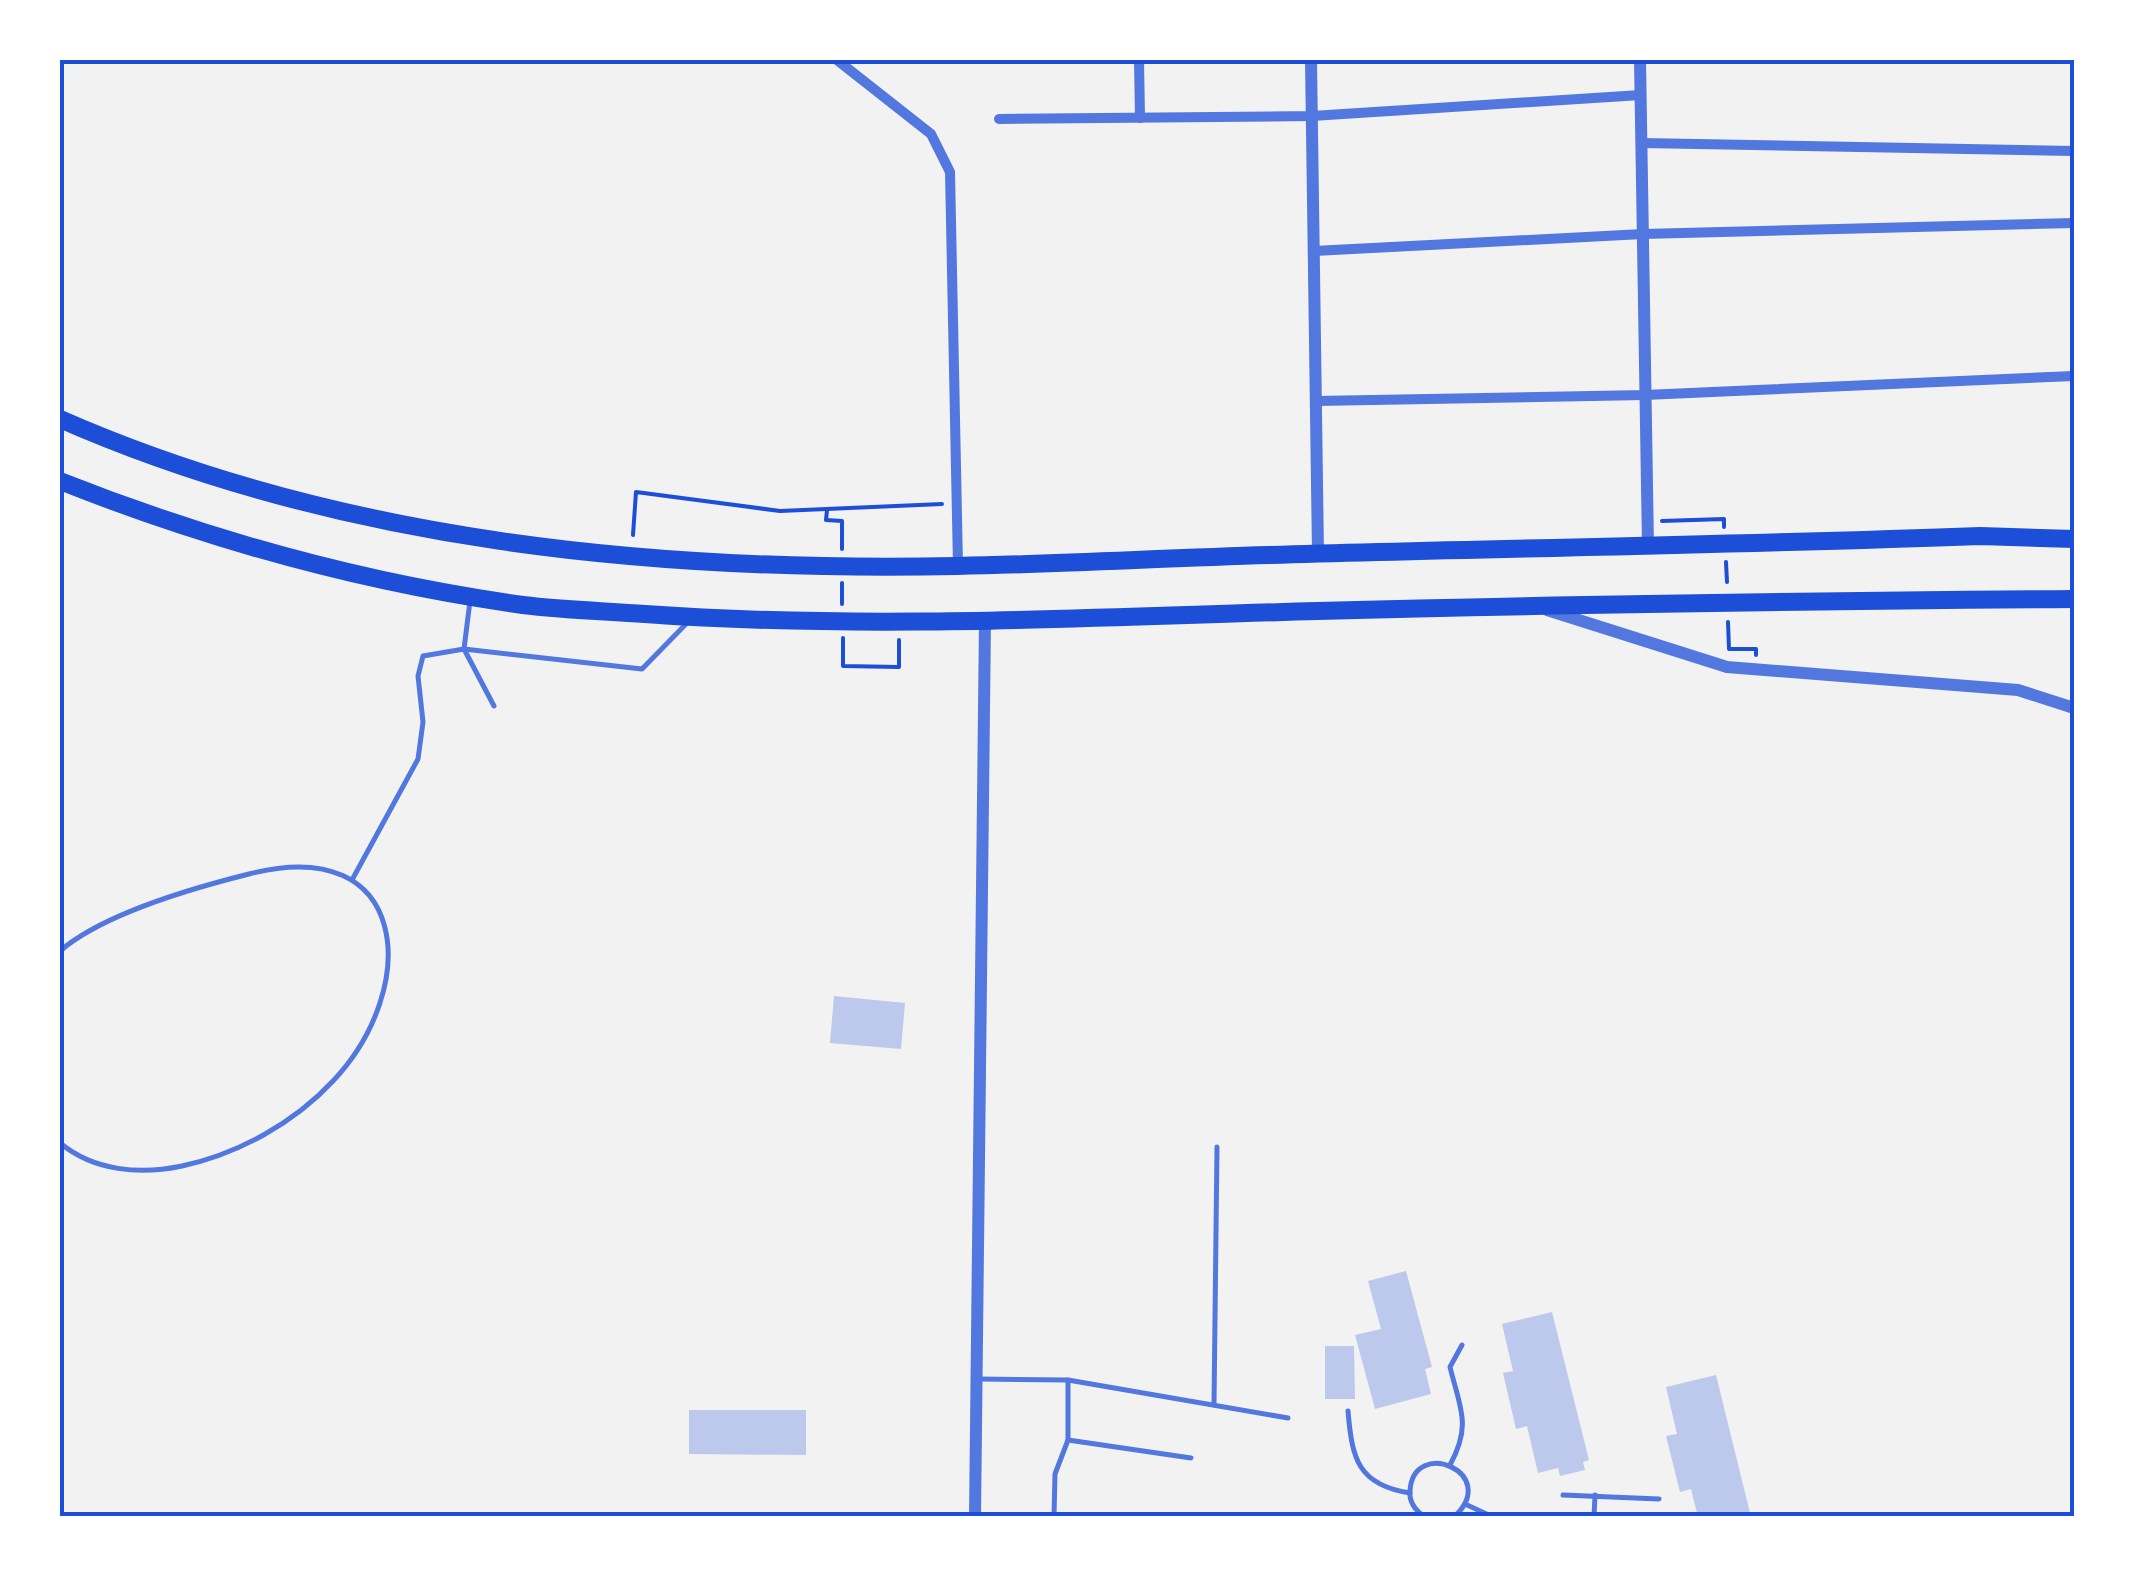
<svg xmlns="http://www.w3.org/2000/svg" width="2134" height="1577" font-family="'Fira Sans',sans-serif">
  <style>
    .building { fill: #bdc9ec }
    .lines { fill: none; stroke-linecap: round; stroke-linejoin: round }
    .path { stroke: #1d4ed8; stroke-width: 4 }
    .service { stroke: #5277de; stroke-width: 5 }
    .minor { stroke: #5277de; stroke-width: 10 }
    .tertiary { stroke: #5277de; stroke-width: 12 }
    .trunk { stroke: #1d4ed8; stroke-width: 18 }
    .neatline { fill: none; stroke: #1d4ed8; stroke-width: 4 }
  </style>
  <rect width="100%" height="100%" fill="#f2f2f2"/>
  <g class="building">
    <polygon points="834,996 905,1003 901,1049 830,1043"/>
    <polygon points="1406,1271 1432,1367 1425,1369 1431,1394 1375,1409 1355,1335 1381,1329 1368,1281"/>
    <polygon points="1552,1312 1589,1460 1583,1462 1585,1470 1560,1476 1558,1468 1538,1473 1527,1426 1516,1429 1503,1373 1513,1371 1502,1324"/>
    <polygon points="1325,1346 1354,1346 1355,1399 1325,1399"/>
    <polygon points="1716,1375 1751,1517 1698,1517 1691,1489 1680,1492 1666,1436 1677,1434 1666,1387"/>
    <polygon points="689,1410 806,1410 806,1455 689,1454"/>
  </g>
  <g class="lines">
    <g class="path">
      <polyline points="827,510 826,520 842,521 842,549"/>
      <polyline points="1662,521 1724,519 1724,527"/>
      <polyline points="633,535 636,492 780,511 942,504"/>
      <polyline points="1726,562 1727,582"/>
      <polyline points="842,583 842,604"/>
      <polyline points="1728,622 1729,649 1756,649 1756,655"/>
      <polyline points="843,638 843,666 899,667 899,640"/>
    </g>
    <g class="service">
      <polyline points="470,601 464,649 494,706"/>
      <polyline points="352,880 418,759 423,722 418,676 423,656 464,649 642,669 687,623"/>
      <path d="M60 951C103 914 193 888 249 874 411 832 421 988 333 1081 294 1123 238 1154 182 1166 140 1175 94 1171 60 1143"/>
      <polyline points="979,1379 1068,1380 1288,1418"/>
      <polyline points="1214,1405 1217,1147"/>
      <path d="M1348 1411C1352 1459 1358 1485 1410 1493"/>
      <polyline points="1068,1440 1191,1458"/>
      <path d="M1450 1465C1472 1425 1460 1408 1450 1367L1462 1345"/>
      <polyline points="1563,1495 1659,1499"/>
      <polyline points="1465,1504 1493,1517"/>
      <polyline points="1054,1517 1055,1474 1068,1440 1068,1380"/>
      <path d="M1425 1517C1416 1511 1409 1502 1410 1491 1413 1436 1502 1473 1454 1517"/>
      <polyline points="1594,1517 1595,1495"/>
    </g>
    <g class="minor">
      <polyline points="837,60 931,134 950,172 958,566"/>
      <polyline points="1139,60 1140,118"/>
      <polyline points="999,119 1312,116 1641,95"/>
      <polyline points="1641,143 2074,151"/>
      <polyline points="1314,251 1643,234 2074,223"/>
      <polyline points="1316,401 1645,395 2074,376"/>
    </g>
    <g class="tertiary">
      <polyline points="1311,60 1318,553"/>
      <polyline points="1640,60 1648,546"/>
      <polyline points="1547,610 1727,667 2018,690 2074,708"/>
      <polyline points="975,1517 985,620"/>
    </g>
    <g class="trunk">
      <path d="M60 419C340 542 654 572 957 566 1061 564 1165 558 1269 555 1506 548 1743 545 1980 536L2074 539"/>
      <path d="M60 481C209 540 364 583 523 605 563 610 604 611 645 614 869 630 1094 617 1318 611 1570 604 1822 601 2074 599"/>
    </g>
  </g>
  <rect width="2134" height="1577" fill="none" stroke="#ffffff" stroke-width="125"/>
  <rect x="62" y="62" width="2010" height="1452" class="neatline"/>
</svg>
